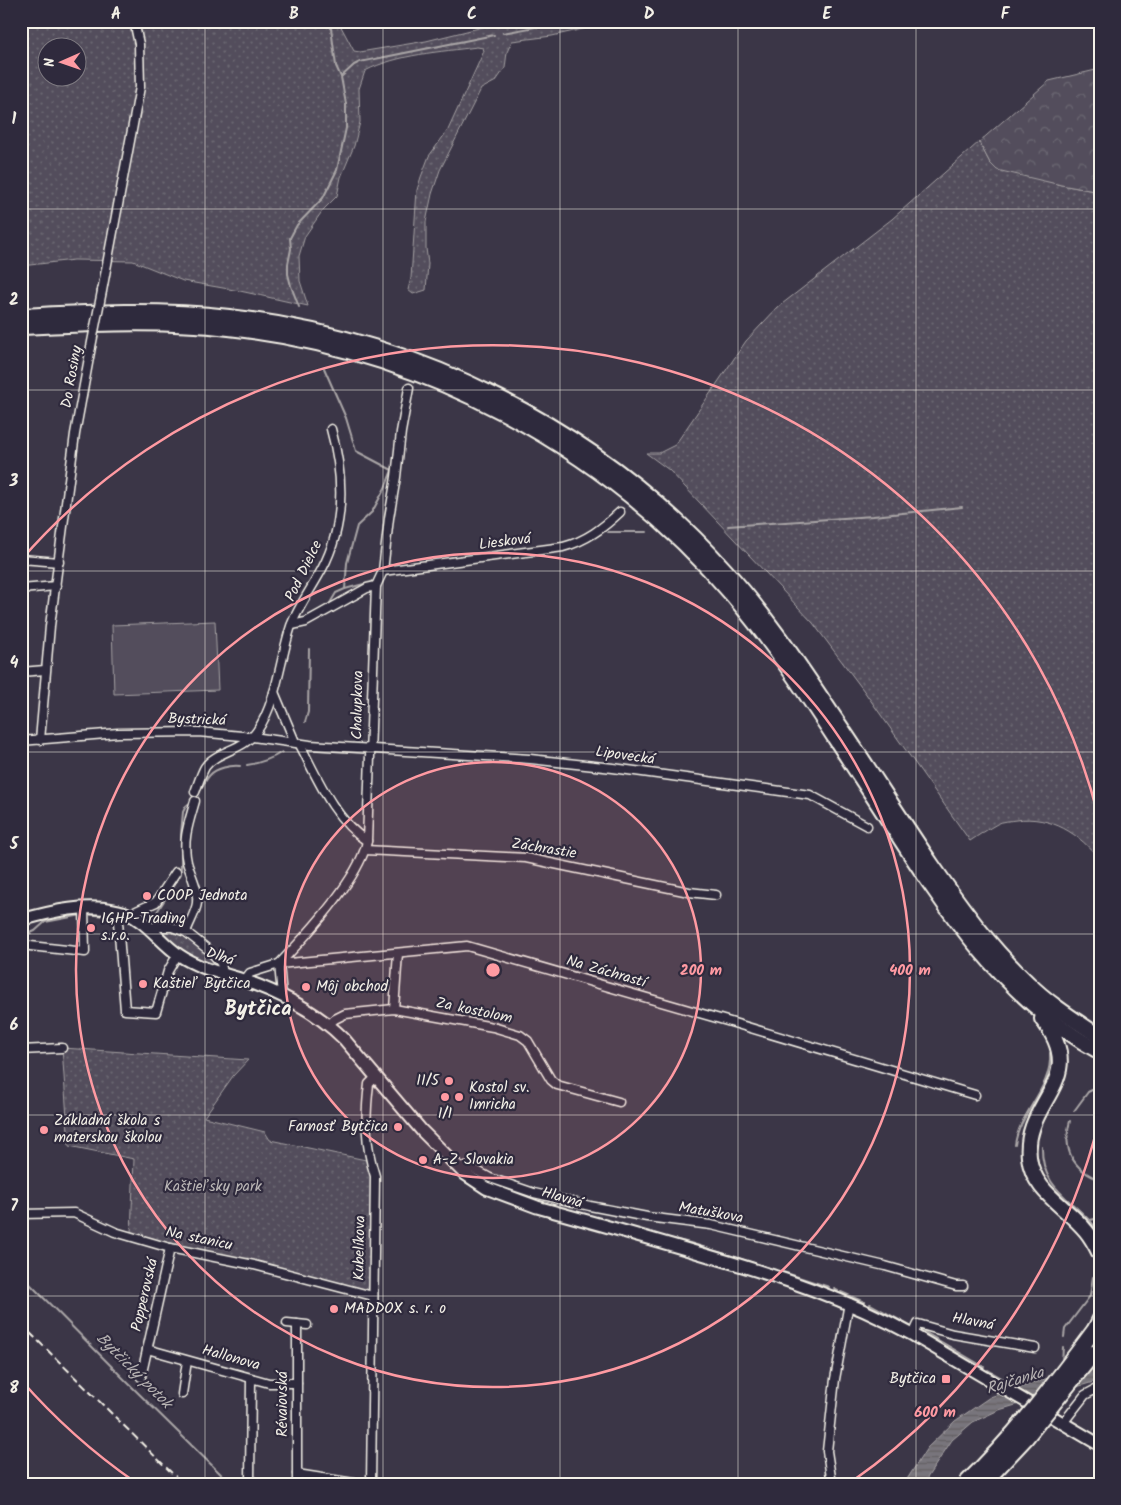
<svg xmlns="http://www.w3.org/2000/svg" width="1121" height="1505" font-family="Kalam,sans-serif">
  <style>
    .grass { fill: url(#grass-dots); stroke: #a4a0a2; fill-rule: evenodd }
    .forest { fill: url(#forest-crowns); stroke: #a4a0a2 }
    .garden { fill: #534e5c; stroke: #a4a0a2 }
    .water { fill: url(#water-rules); stroke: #aaa6a7 }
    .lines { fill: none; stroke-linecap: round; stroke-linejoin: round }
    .stream { stroke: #aaa6a7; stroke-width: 2 }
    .street-casing { stroke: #f4f1e8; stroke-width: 11 }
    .primary-casing { stroke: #f4f1e8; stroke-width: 15 }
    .highway-casing { stroke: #f4f1e8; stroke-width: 18 }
    .street { stroke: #2f2a3d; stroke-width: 8 }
    .primary { stroke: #2f2a3d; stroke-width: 11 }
    .highway { stroke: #2f2a3d; stroke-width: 14 }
    .rail { stroke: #f4f1e8; stroke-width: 2; stroke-dasharray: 8 4; stroke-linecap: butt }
    .street-bridge-casing { stroke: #f4f1e8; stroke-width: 11; stroke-linecap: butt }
    .highway-bridge-casing { stroke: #f4f1e8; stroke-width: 18; stroke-linecap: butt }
    .street-bridge { stroke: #2f2a3d; stroke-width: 8 }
    .highway-bridge { stroke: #2f2a3d; stroke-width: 14 }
    .grid { fill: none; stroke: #f4f1e8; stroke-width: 1; stroke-opacity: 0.55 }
    .ring { fill: none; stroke: #ff9aa2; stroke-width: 2.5 }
    .poi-dot { fill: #ff9aa2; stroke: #2f2a3d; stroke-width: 2 }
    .labels { text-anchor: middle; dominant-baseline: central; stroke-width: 4.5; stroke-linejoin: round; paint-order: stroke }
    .street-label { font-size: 15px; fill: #f4f1e8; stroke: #2f2a3d }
    .poi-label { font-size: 15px; fill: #f4f1e8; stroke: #2f2a3d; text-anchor: start }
    .park-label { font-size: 15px; fill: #bcb8b7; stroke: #2f2a3d }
    .water-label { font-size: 16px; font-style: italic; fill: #b6b2b2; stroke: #2f2a3d }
    .district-label { font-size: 20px; font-weight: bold; fill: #f4f1e8; stroke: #2f2a3d }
    .centre { fill: #ff9aa2; stroke: #2f2a3d; stroke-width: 2.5 }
    .ring-label { font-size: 15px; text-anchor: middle; font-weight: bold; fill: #ff9aa2; stroke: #2f2a3d; stroke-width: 4.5; stroke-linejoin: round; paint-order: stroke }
    .neatline { fill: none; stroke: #f4f1e8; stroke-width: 2 }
    .grid-label { font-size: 16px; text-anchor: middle; font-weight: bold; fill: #f4f1e8 }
  </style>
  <defs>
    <pattern id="grass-dots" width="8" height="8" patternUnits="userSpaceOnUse" patternTransform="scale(1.25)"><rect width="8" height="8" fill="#534e5c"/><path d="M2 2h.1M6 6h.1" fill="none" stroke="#6c6873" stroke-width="1.8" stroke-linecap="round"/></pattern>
    <pattern id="forest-crowns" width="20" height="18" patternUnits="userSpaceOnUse" patternTransform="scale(1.25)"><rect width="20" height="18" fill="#534e5c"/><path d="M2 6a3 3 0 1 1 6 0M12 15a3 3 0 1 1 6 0" fill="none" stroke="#6c6873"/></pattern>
    <pattern id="water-rules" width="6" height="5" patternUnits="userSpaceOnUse" patternTransform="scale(1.25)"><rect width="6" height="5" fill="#78747b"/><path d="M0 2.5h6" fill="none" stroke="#636063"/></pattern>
  </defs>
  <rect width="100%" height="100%" fill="#3b3647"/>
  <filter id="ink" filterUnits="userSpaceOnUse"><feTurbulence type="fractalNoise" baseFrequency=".02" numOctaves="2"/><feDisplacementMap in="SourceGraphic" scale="10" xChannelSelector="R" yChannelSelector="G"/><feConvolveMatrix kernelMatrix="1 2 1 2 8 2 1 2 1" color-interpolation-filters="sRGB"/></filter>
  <g filter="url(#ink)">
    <g class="grass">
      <path d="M21 21H338L354 51 360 52 426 41 495 24V21H618L552 36 512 41 507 52 505 68 496 81 481 89 440 170 432 194 426 222V248L428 264 426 290 413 294 408 290 411 278 417 190 421 177 429 156 448 130 484 51 483 48 477 47C440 52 398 54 365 71L359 89 360 122 354 146 341 177 337 196 323 210 305 236 299 256 300 281 308 306 240 291 183 281 133 261 74 260 21 266ZM48 48H78V78H48Z"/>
      <path d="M979 142 990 163 1061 185 1100 192V860C1080 834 1051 815 1016 820 1010 821 1002 821 997 824 988 829 979 835 970 841L864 691 813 623 669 470 646 453H659L675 445 746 341 778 307 892 219Z"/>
      <path d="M159 929 181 931 200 944 218 965C196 965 174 943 159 929Z"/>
      <polygon points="62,1048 248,1060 233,1076 204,1117 265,1132 270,1140 366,1160 371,1173 371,1287 367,1291 170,1245 131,1233 134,1159 69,1146"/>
    </g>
    <polygon class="forest" points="1100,69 1100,192 1061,185 997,170 990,163 979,142 1049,81"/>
    <polygon class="garden" points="215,621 218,690 114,694 112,625"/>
    <polygon class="water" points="1100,1365 1100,1380 999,1410 973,1422 952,1440 923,1484 904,1484 927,1448 955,1421 990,1397 1041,1380"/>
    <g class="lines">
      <g class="stream">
        <polyline points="503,33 567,21"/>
        <polyline points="341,77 354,65 360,62 494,35"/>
        <polyline points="299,307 291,286 288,274 288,264 291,249 290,238 297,225 323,198 337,170 346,128 346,104 341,77 336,66 331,28 328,21"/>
        <polyline points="324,368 346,418 356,451 392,470 385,488 372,512 357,526 347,563 345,589 336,593 330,603"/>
        <polyline points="728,526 873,516 962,507"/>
        <polyline points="608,532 647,532"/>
        <polyline points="345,589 375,581"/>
        <polyline points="305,722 308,712 309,649"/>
        <path d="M247 765C260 763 270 760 282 752"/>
        <path d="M195 798C202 792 203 782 210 775 216 768 231 765 240 766"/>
        <polyline points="86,914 116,917 128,921"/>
        <polyline points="150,919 155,915 181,874 181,834 183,812 186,806 191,802"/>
        <polyline points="21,937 35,931 45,922 82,915"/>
        <polyline points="1074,1111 1088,1092 1100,1086"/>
        <path d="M1070 1121C1062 1150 1072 1169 1100 1180"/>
        <path d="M1015 1145C1019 1112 1053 1088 1050 1053"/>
        <path d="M1042 1147C1041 1192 1077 1200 1100 1233"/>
        <polyline points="1090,1220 1100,1218"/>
        <polyline points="652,1234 690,1243 776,1270"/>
        <polyline points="783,1272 829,1287"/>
        <polyline points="21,1275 127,1382 231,1484"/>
        <polyline points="834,1289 838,1291"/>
        <polyline points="841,1292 864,1302"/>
        <polyline points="870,1304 910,1326"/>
        <polyline points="921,1330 984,1367"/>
        <polyline points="1064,1337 1065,1329 1090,1296 1093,1277"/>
        <polyline points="1062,1362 1063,1347"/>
        <polyline points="988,1370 1019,1388"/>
      </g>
      <defs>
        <g id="street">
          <polyline points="102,291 140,87 139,44 134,21"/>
          <polyline points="21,559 59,562"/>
          <path d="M383 571 563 547C586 541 603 528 620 512"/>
          <polyline points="21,589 56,586"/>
          <polyline points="292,625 306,622 367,588 376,586"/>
          <polyline points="21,672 45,670"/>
          <polyline points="274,692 295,742"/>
          <polyline points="40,740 50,626 75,434 91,347"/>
          <polyline points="21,741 118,733 198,732 253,737 310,745 530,759 613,768 810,795 867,826"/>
          <path d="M299 743C317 777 334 820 367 841"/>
          <path d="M195 792C198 784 201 774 205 767 216 751 244 750 257 731 277 702 280 659 291 626 298 607 312 588 322 569 345 526 344 476 331 429"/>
          <polyline points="365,850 526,858 689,892 716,895"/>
          <polyline points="130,914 156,902 176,872"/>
          <polyline points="118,922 125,1010 156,1012 168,971 178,954"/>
          <polyline points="149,927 172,927 186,932 210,951 221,963 223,974"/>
          <path d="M186 932C189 923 196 912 197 903 199 889 190 874 187 862 182 840 189 822 195 801"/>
          <polyline points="21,945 85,952 84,907"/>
          <path d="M279 964C306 936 360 878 367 841L376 586 383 571 389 518 396 477 401 432 409 388"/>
          <polyline points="279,964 282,995"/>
          <polyline points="244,981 250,973 279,964 467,946 727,1021 975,1095"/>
          <polyline points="394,1009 398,953"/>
          <polyline points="329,1024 335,1019 345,1014 394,1009 493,1027 520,1035 528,1041 551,1080 557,1085 619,1102"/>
          <polyline points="21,1050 62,1048"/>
          <polyline points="456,1166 472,1168 490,1178 534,1193 590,1206 647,1217 711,1225 885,1266 956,1286 963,1286"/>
          <polyline points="21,1214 74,1213 115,1232 170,1248 254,1265 373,1296"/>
          <polyline points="287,1323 307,1325"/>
          <polyline points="913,1335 918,1324 953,1334 1035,1348"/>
          <polyline points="147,1349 269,1383 297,1383"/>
          <polyline points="141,1377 170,1248"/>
          <polyline points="182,1394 187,1361"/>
          <polyline points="1063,1423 1085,1395 1100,1387"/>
          <polyline points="297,1474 360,1484"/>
          <polyline points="250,1482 251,1379"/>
          <polyline points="297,1484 297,1324"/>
          <path d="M371 1484 375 1176C365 1145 365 1117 369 1084L376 1077"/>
          <polyline points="832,1484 827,1451 835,1379 849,1303"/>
        </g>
        <path id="primary" d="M21 920C53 911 86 903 119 911 145 917 158 941 179 955 198 968 221 973 243 980 281 993 316 1011 344 1039L422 1131 465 1174 486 1188 537 1207C595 1223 652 1239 709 1256 781 1277 847 1299 913 1335L1100 1445"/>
        <g id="highway">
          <path d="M21 316C91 312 160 309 229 317 417 338 598 428 725 570 765 614 799 664 832 714 866 764 898 815 932 865 961 907 990 947 1028 983 1049 1004 1075 1020 1100 1037"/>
          <path d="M21 327C91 324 160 320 229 328 424 350 606 447 733 596 781 652 820 716 861 778 929 881 988 990 1100 1052"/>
          <path d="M1042 1019C1091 1080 1023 1100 1029 1157 1033 1192 1066 1206 1086 1231 1092 1238 1096 1246 1100 1254"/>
          <polyline points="1095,1329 1100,1319"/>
        </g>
      </defs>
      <use href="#street" class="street-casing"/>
      <use href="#primary" class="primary-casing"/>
      <use href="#highway" class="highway-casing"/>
      <use href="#street" class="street"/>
      <use href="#primary" class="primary"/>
      <use href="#highway" class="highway"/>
      <polyline class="rail" points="21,1324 183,1484"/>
      <defs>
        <polyline id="street-bridge" points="91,347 102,291"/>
        <g id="highway-bridge">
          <path d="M965 1484C1014 1437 1055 1383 1095 1329"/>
          <polyline points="983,1484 1025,1439 1094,1353"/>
        </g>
      </defs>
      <use href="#street-bridge" class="street-bridge-casing"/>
      <use href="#highway-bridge" class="highway-bridge-casing"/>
      <use href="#street-bridge" class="street-bridge"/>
      <use href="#highway-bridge" class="highway-bridge"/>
    </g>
  </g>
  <path class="grid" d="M205 21V1484M383 21V1484M560 21V1484M738 21V1484M916 21V1484M21 209H1100M21 390H1100M21 571H1100M21 752H1100M21 934H1100M21 1115H1100M21 1296H1100"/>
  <circle cx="493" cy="970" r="208" fill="#ff9aa2" fill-opacity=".12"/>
  <g class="ring">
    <circle cx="493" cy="970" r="208"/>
    <circle cx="493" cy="970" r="417"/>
    <path d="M1099 1121A625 625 0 0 1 851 1482M135 1482A625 625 0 0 1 21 1380M21 560A625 625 0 0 1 1099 819"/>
  </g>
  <g class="poi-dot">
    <circle cx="147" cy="896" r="5"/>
    <circle cx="91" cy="928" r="5"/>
    <circle cx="143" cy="984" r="5"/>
    <circle cx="306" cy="987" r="5"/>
    <circle cx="449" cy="1081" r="5"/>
    <circle cx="445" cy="1097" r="5"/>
    <circle cx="459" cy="1097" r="5"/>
    <circle cx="398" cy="1127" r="5"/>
    <circle cx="44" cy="1130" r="5"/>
    <circle cx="423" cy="1160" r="5"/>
    <circle cx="334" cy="1309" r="5"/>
    <rect x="941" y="1374" width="10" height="10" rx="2.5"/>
  </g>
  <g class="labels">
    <g class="street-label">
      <text transform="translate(72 377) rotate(-80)">Do Rosiny</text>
      <text transform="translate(505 542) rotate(-7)">Liesková</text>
      <text transform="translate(304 571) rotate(-64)">Pod Dielce</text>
      <text transform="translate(358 705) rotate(-89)">Chalupkova</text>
      <text transform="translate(197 720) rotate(2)">Bystrická</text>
      <text transform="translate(625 756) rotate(8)">Lipovecká</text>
      <text transform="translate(544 849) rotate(9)">Záchrastie</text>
      <text transform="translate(220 957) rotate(19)">Dlhá</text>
      <text transform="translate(606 972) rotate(16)">Na Záchrastí</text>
      <text transform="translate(474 1011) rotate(12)">Za kostolom</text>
      <text transform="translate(562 1198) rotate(16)">Hlavná</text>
      <text transform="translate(711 1213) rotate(10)">Matuškova</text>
      <text transform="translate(199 1239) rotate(12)">Na stanicu</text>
      <text transform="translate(360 1248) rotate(-89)">Kubelíkova</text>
      <text transform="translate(145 1295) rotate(-77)">Popperovská</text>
      <text transform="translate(973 1322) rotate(11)">Hlavná</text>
      <text transform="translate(231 1358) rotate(16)">Hallonova</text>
      <text transform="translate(283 1404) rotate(-90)">Révaiovská</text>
    </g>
    <g class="poi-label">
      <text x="157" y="896">COOP Jednota</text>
      <text x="101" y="919">IGHP-Trading<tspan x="101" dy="17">s.r.o.</tspan></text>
      <text x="153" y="984">Kaštieľ Bytčica</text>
      <text x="316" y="987">Môj obchod</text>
      <text x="439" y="1081" text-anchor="end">II/5</text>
      <text x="469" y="1088">Kostol sv.<tspan x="469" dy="17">Imricha</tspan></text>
      <text x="445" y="1114" text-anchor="middle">I/1</text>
      <text x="54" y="1121">Základná škola s<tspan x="54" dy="17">materskou školou</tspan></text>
      <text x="388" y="1127" text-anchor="end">Farnosť Bytčica</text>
      <text x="433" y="1160">A-Z Slovakia</text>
      <text x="344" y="1309">MADDOX s. r. o</text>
      <text x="936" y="1379" text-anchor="end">Bytčica</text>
    </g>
    <g class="park-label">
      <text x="213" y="1187">Kaštieľsky park</text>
    </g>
    <g class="water-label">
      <text transform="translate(134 1371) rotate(45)">Bytčický potok</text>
      <text transform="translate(1015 1381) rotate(-17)">Rajčanka</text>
    </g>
    <g class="district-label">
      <text x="258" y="1010">Bytčica</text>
    </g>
  </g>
  <circle cx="493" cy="970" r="8" class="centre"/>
  <g class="ring-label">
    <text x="701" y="975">200 m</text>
    <text x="910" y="975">400 m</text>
    <text x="935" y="1417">600 m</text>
  </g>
  <rect width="1121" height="1505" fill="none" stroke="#2f2a3d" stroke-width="55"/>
  <g transform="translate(62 62) rotate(268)"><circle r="24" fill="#2f2a3d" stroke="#7e7a81"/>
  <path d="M0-4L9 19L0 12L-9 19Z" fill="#ff9aa2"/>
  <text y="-8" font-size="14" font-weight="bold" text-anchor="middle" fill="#f4f1e8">N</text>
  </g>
  <rect x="28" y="28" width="1066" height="1450" class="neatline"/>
  <g class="grid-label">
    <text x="116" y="19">A</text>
    <text x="294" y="19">B</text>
    <text x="472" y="19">C</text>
    <text x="649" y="19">D</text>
    <text x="827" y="19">E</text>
    <text x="1005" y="19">F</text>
    <text x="14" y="124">1</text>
    <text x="14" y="305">2</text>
    <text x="14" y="486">3</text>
    <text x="14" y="668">4</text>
    <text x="14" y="849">5</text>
    <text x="14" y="1030">6</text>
    <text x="14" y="1211">7</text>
    <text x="14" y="1393">8</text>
  </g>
</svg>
